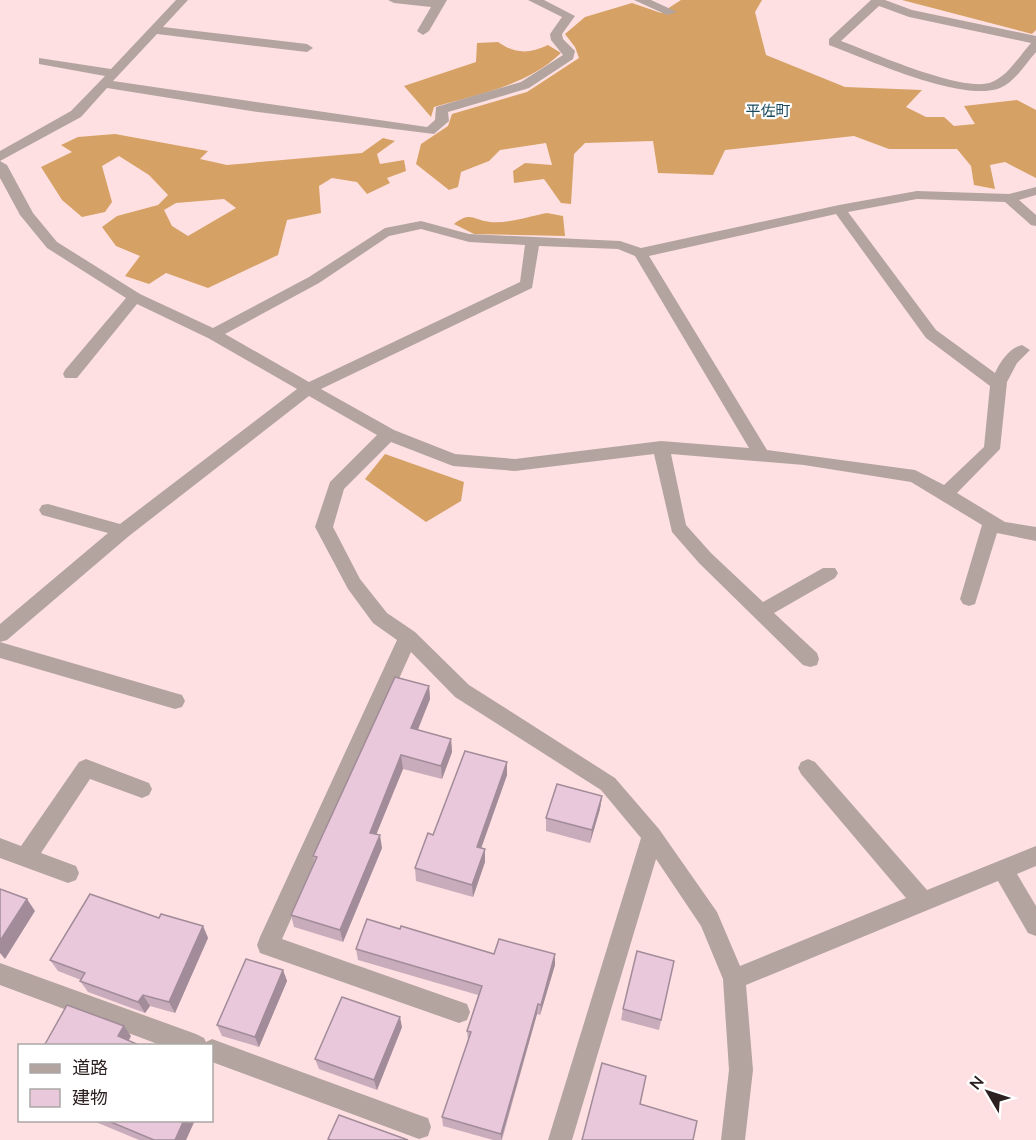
<svg xmlns="http://www.w3.org/2000/svg" width="1036" height="1140" font-family="'Nunito Sans','Noto Sans JP',sans-serif">
  <style>
    .forest { fill: #d6a164; fill-rule: evenodd }
    .lines { fill: none; stroke-linecap: round; stroke-linejoin: round }
    .minor { fill: #b3a49f; fill-rule: evenodd }
    .wall { fill: #c8acbb }
    .shaded-wall { fill: #a28c99 }
    .building { fill: #e8c8da; stroke: #a28c99; stroke-width: 1.5 }
    .labels { text-anchor: middle; dominant-baseline: central; stroke-width: 4.5; stroke-linejoin: round; paint-order: stroke }
    .far-quarter-label { font-size: 15px; fill: #1b4a5d; stroke: #fff }
  </style>
  <rect width="100%" height="100%" fill="#fee0e2"/>
  <g class="forest">
    <polygon points="681,0 762,0 755,12 766,55 845,87 922,90 906,107 926,117 944,117 954,126 975,124 964,106 1017,100 1036,110 1036,178 1005,162 990,165 995,189 974,185 971,166 957,149 889,149 854,136 725,150 713,175 658,173 653,141 585,143 574,154 571,204 561,203 544,179 514,183 513,171 525,163 552,165 546,143 500,150 489,161 461,172 458,187 449,190 416,164 421,144 448,126 452,114 527,92 579,58 575,47 565,34 585,17 632,3 661,13"/>
    <polygon points="902,0 1036,0 1036,30 1032,34"/>
    <path d="M498 42C515 54 529 54 548 45L561 53C526 86 479 94 434 107L431 117 404 86 476 62 477 43Z"/>
    <path d="M115 134 208 151 200 159 227 165 362 153 383 138 395 141 377 154 380 164 404 160 406 171 387 178 390 183 367 194 357 182 332 178 319 186 321 213 287 220 278 255 208 288 166 273 149 284 125 276 140 256 116 246 102 227 117 216 158 205 168 195 149 175 119 156 102 166 112 202 105 212 82 217 62 200 41 167 72 152 61 145 78 137ZM224 199 236 208 188 236 172 226 164 210 176 203Z"/>
    <path d="M547 213 563 216 565 236 474 234 454 224C471 211 472 220 490 222 508 224 530 216 547 213Z"/>
    <polygon points="385,454 464,482 461,501 426,522 365,479"/>
  </g>
  <g class="lines">
    <g class="minor">
      <path d="M176 0H188L163 27 307 44 313 48 307 52 157 34 113 81 427 127 435 120 436 107 521 82 563 55 551 40 550 34 562 17 528 0H544L575 16 562 34 563 39 575 51 573 59 529 88 448 112 449 121 434 134 251 111 107 88 81 117 0 161 7 165 33 213 57 242 140 294 213 328 309 277 385 228 421 221 469 234 620 241 641 248 839 205 917 191 1009 194 1036 187V195L1019 200 1036 215V226L1031 225 1005 202 917 199 848 212 936 330 995 373C1000 362 1009 348 1022 345L1030 350 1017 363 1007 382 1000 449 957 493 1005 522 1036 527V541L997 533 975 604 969 606 963 604 960 599 982 525 911 482 804 465 671 454 686 525 711 553 763 602 823 568H835L838 573 835 578 774 613 817 653 819 659 817 665 810 667 803 665 699 563 672 532 654 454 515 471 453 466 391 442 344 489 333 527 360 579 387 613 415 632 469 685 615 778 659 829 717 912 740 966 906 898 801 774 798 768 801 762 808 759 815 762 927 890 1036 846V866L1017 874 1036 906V936L1028 933 998 881 746 985 753 1070 745 1140H721L729 1070 723 979 701 926 656 859 572 1140H548L641 838 601 790 455 697 411 652 282 939 467 1004 470 1012 467 1020 459 1023 260 953 257 945 260 937 397 640 373 623 348 589 315 527 330 482 377 435 309 396 129 536 7 640 0 642 182 695 185 701 182 707 175 709 0 658V624L108 533 42 515 39 510 42 505 48 504 120 524 297 389 208 338 137 304 77 378H65L63 374 65 370 126 298 47 248 20 215 0 178V151L71 111 105 76 39 64V58L111 69ZM836 214 926 338 990 386 984 447 944 485 915 470 767 450 649 256ZM421 229 469 242 525 245 520 282 309 382 225 334 319 283 389 236ZM539 246 618 249 635 256 749 448 661 441 515 459 455 454 394 430 321 389 532 288Z"/>
      <polygon points="388,0 447,0 429,31 423,35 417,31 431,7 394,3"/>
      <polygon points="634,0 651,0 677,12 667,15"/>
      <path d="M871 0H885L912 10 1036 36V52C1026 63 1015 82 1000 88 962 103 867 59 829 45V39ZM879 6 909 17 1031 43C1020 55 1008 76 992 82 965 94 871 52 841 41Z"/>
      <polygon points="86,759 149,783 152,789 149,795 142,798 90,779 41,853 76,866 79,873 76,880 68,883 0,858 0,838 21,846 79,762"/>
      <polygon points="0,963 196,1034 204,1038 206,1042 212,1039 419,1115 428,1118 431,1127 428,1136 419,1139 212,1062 212,1046 163,1046 0,985"/>
    </g>
  </g>
  <g class="wall">
    <polygon points="429,686 430,699 418,730 451,739 452,752 442,779 403,769 376,834 382,848 343,942 294,927 291,915 314,862 313,856"/>
    <polygon points="507,762 507,775 481,848 485,849 485,862 473,897 416,881 415,868 433,835"/>
    <polygon points="602,796 600,809 590,843 546,831 546,818"/>
    <polygon points="159,918 203,926 208,938 175,1013 150,1006 145,1013 88,992 80,981 81,980 58,971 50,960"/>
    <polygon points="400,929 494,954 555,954 555,965 540,1015 537,1014 502,1140 493,1140 443,1126 442,1117 468,1041 467,1031 478,995 358,960 356,949"/>
    <polygon points="674,961 659,1030 621,1020 623,1009"/>
    <polygon points="283,970 287,981 259,1047 222,1036 217,1025"/>
    <polygon points="402,1027 377,1090 319,1069 315,1059"/>
    <polygon points="91,1120 195,1120 186,1140 139,1140"/>
  </g>
  <g class="shaded-wall">
    <polygon points="429,686 430,699 413,741 411,728"/>
    <polygon points="451,739 452,752 442,779 441,766"/>
    <polygon points="401,755 403,769 372,845 370,833"/>
    <polygon points="507,762 507,775 477,860 477,847"/>
    <polygon points="602,796 600,809 590,843 592,830"/>
    <polygon points="380,835 382,848 343,942 340,930"/>
    <polygon points="485,849 485,862 473,897 472,885"/>
    <polygon points="27,899 35,911 5,959 0,953 0,941"/>
    <polygon points="203,926 208,938 175,1013 169,1002"/>
    <polygon points="555,954 555,965 540,1015 541,1005"/>
    <polygon points="283,970 287,981 259,1047 255,1037"/>
    <polygon points="143,995 150,1006 145,1013 138,1002"/>
    <polygon points="538,1004 537,1014 501,1140 501,1134"/>
    <polygon points="400,1017 402,1027 377,1090 374,1080"/>
    <polygon points="124,1026 131,1036 126,1046 118,1036"/>
    <polygon points="184,1120 195,1120 186,1140 175,1140"/>
  </g>
  <g class="building">
    <polygon points="395,677 429,686 411,728 451,739 441,766 401,755 370,833 380,835 340,930 291,915 317,857 313,856"/>
    <polygon points="465,751 507,762 477,847 485,849 472,885 415,868 428,833 433,835"/>
    <polygon points="557,784 602,796 592,830 546,818"/>
    <polygon points="0,889 27,899 0,941"/>
    <polygon points="90,894 159,918 161,914 203,926 169,1002 143,995 138,1002 80,981 85,973 50,960"/>
    <polygon points="367,919 400,929 401,926 494,954 499,939 555,954 541,1005 538,1004 501,1134 442,1117 471,1032 467,1031 482,986 356,949"/>
    <polygon points="637,951 674,961 661,1020 623,1009"/>
    <polygon points="246,959 283,970 255,1037 217,1025"/>
    <polygon points="342,997 400,1017 374,1080 315,1059"/>
    <polygon points="67,1005 124,1026 118,1036 141,1046 44,1046"/>
    <polygon points="602,1063 646,1076 640,1104 697,1121 693,1140 582,1140"/>
    <polygon points="339,1115 408,1140 331,1140 328,1139"/>
    <polygon points="106,1120 184,1120 175,1140 154,1140"/>
  </g>
  <g class="labels">
    <g class="far-quarter-label">
      <text x="768" y="111">平佐町</text>
    </g>
  </g>
  <rect x="18" y="1044" width="195" height="78" fill="#ffffff" stroke="#aba6a6" stroke-width="1.5"/>
  <rect x="30" y="1064" width="30" height="9" fill="#b3a49f" stroke="#aba6a6" stroke-width="1.5"/>
  <text x="72" y="1074" font-size="18" fill="#2d2021">道路</text>
  <rect x="30" y="1089" width="30" height="18" fill="#e8c8da" stroke="#aba6a6" stroke-width="1.5"/>
  <text x="72" y="1104" font-size="18" fill="#2d2021">建物</text>
  <g transform="translate(988 1092) rotate(309)" stroke="#ffffff" stroke-width="4.5" paint-order="stroke">
  <path d="M0-4.5L10 22L0 15L-10 22Z" fill="#2d2021"/>
  <text y="-9" font-size="16" font-weight="bold" text-anchor="middle" fill="#2d2021">N</text>
  </g>
</svg>
